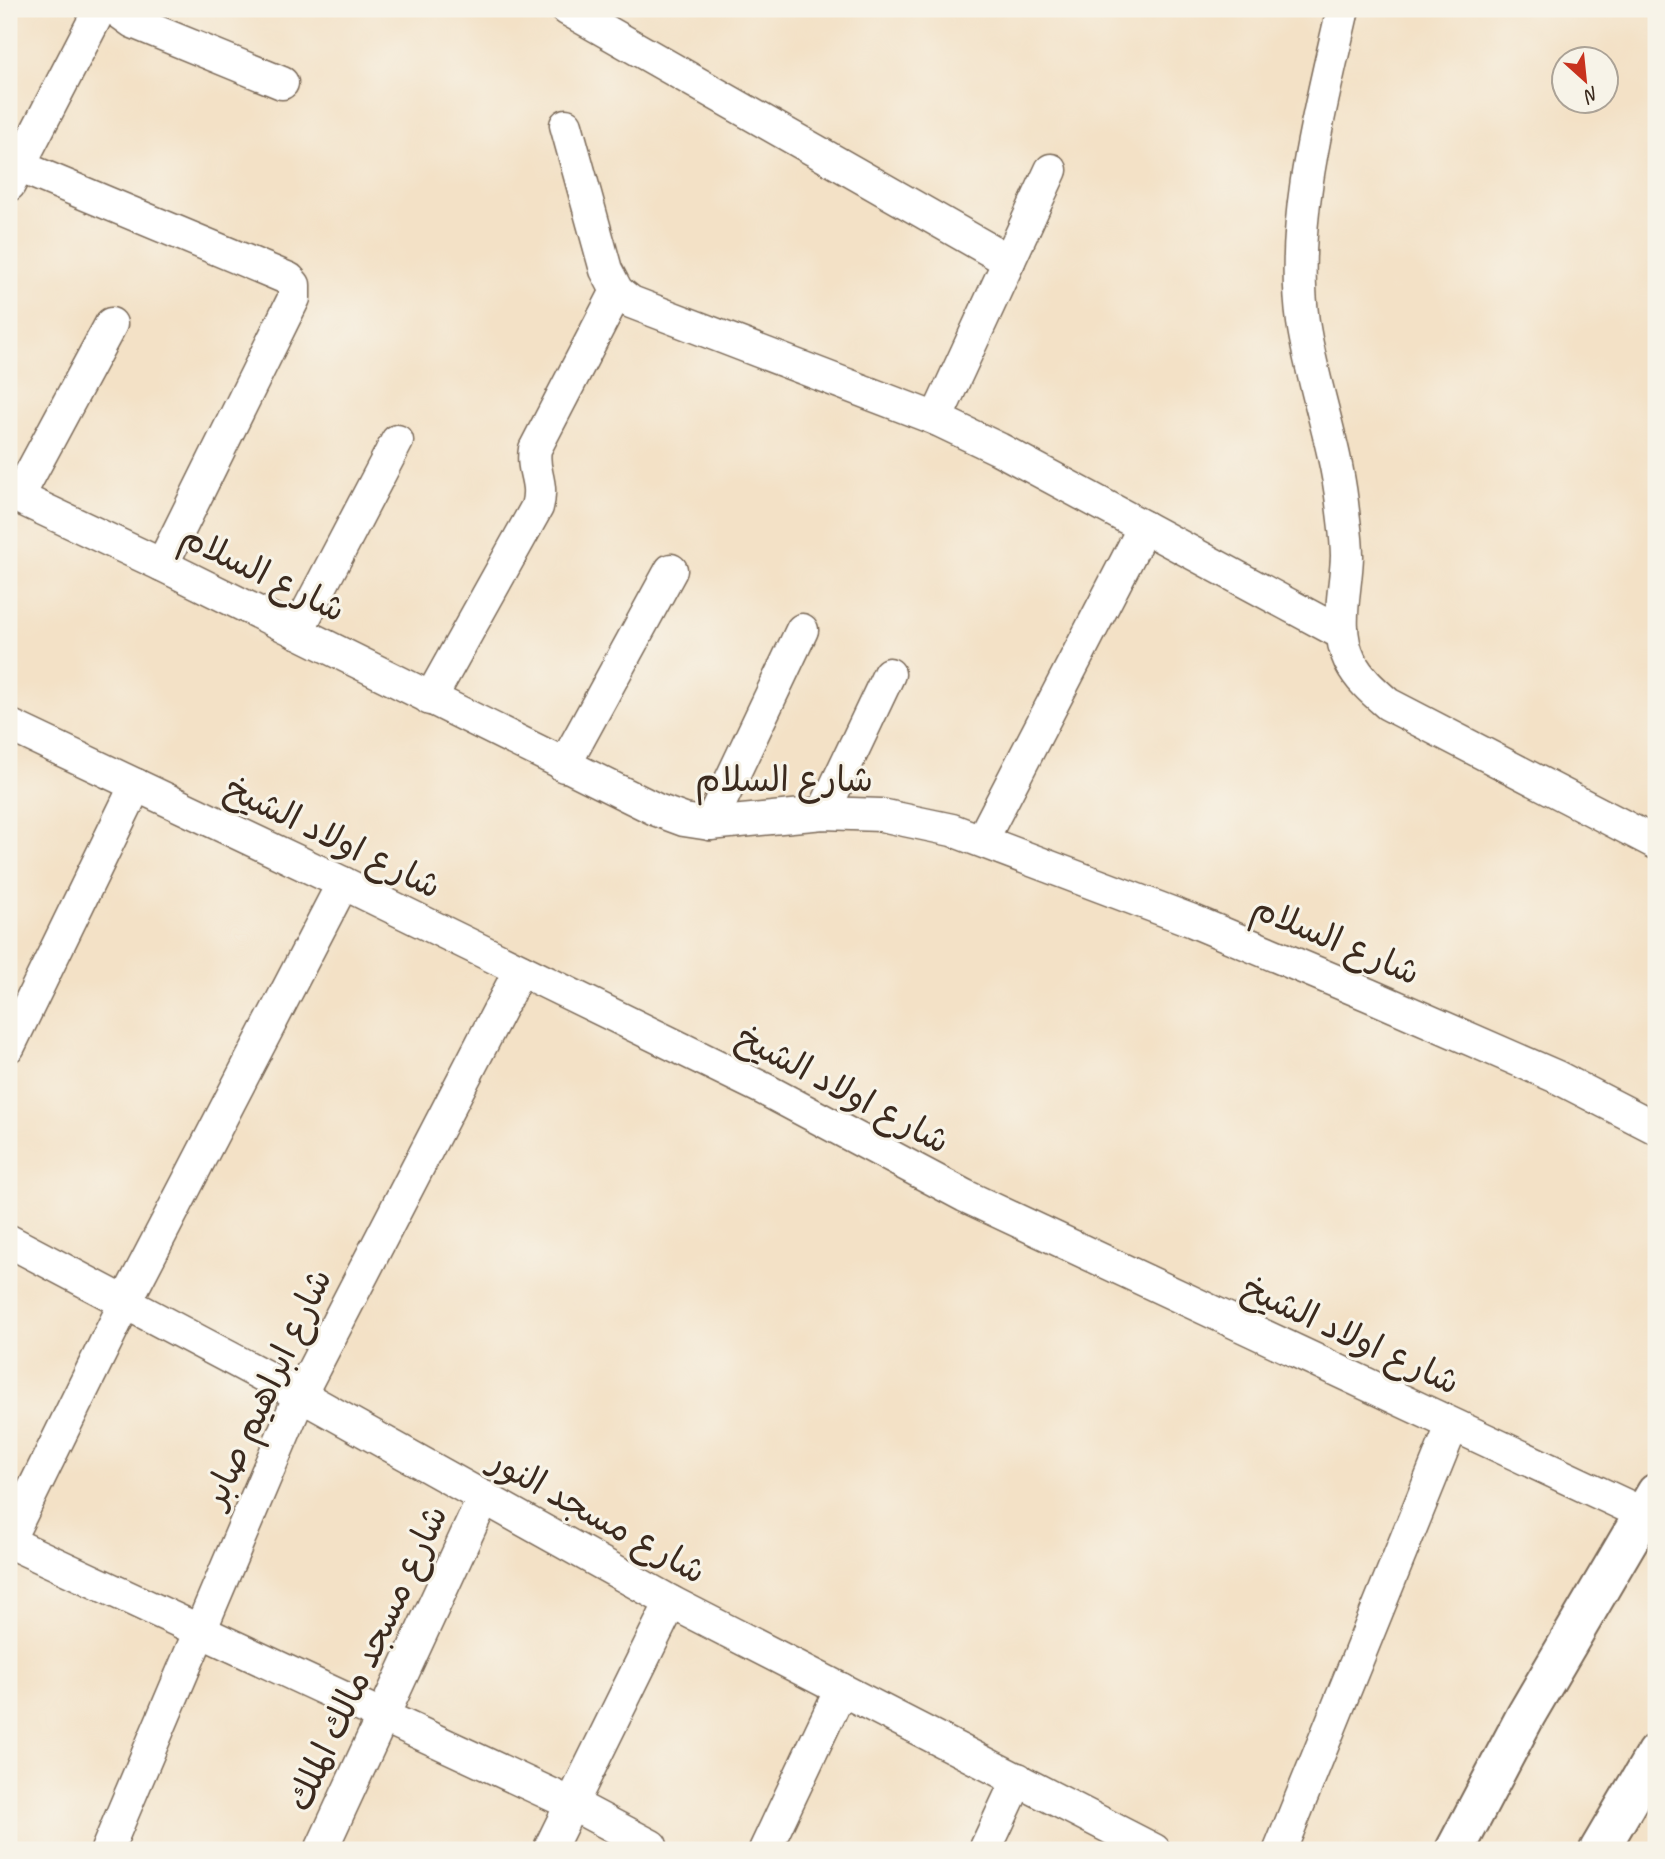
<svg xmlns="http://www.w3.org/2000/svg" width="1665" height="1859" font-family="Caveat,'Playpen Sans Arabic',sans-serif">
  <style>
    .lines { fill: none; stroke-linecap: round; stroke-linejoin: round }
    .minor-casing { stroke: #7b6a59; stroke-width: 35 }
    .trunk-casing { stroke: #7b6a59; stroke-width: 42 }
    .minor { stroke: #fff; stroke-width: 32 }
    .trunk { stroke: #fff; stroke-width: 38 }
    .labels { text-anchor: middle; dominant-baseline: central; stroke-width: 6; stroke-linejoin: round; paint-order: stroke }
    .street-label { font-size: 35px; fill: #3b2a1e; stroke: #f7f3e8 }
  </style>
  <rect width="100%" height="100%" fill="#f7f3e8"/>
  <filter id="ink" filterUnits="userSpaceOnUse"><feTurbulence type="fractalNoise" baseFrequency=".0143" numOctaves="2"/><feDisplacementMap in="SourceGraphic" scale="14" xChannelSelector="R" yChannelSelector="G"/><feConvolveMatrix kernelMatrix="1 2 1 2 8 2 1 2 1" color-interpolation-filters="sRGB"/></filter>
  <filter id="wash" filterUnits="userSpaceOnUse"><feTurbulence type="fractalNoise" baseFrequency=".00686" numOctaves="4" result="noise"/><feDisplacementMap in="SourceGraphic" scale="28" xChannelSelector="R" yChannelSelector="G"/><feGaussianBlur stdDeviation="1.57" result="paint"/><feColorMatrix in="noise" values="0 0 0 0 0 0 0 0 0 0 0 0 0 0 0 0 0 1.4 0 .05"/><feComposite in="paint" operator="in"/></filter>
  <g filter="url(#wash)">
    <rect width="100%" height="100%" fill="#f3e1c6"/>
  </g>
  <g filter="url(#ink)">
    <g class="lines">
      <defs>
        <g id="minor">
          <polyline points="115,9 133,22 282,83"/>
          <polyline points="567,9 1009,261"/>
          <path d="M1343 9C1321 106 1289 222 1303 322 1312 383 1335 442 1342 503 1344 521 1347 539 1347 556 1346 591 1334 628 1350 661 1359 679 1373 691 1388 704L1656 843"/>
          <polyline points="566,125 606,270 617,291 631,302 936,419 999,449 1341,633"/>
          <polyline points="9,162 289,279 294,285 294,298 162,565"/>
          <polyline points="9,185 100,9"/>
          <polyline points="936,419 1051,170"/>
          <polyline points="9,493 162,565 657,810 684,820 710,824 823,813 881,815 952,830 1193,921 1369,995 1557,1077 1656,1128"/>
          <polyline points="18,497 111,324"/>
          <polyline points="297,632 397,441"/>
          <path d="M430 699 537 507C544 481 531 472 535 449L617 291"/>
          <polyline points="9,725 343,883 764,1089 965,1196 1644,1514"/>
          <polyline points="564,766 671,570"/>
          <polyline points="823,813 889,674"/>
          <polyline points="710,824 802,630"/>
          <polyline points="982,840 1144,527"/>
          <polyline points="9,1046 136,785"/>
          <polyline points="9,1241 300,1395 671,1602 1154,1850"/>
          <polyline points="9,1539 125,1303 343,883"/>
          <polyline points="9,1542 572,1804 651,1846"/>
          <polyline points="107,1850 300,1395 520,970"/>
          <polyline points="321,1850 484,1497"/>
          <polyline points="549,1850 671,1602"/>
          <polyline points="765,1850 841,1689"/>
          <polyline points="985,1850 1018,1779"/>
          <polyline points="1280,1850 1452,1426"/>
        </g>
        <g id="trunk">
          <polyline points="1455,1850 1526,1715 1656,1493"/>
          <polyline points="1599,1850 1656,1753"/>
        </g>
      </defs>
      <use href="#minor" class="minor-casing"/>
      <use href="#trunk" class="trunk-casing"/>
      <use href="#minor" class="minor"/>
      <use href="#trunk" class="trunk"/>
    </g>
  </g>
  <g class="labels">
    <g class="street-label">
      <text transform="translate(263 573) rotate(26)">شارع السلام</text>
      <text x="784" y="779">شارع السلام</text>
      <text transform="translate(333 837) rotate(26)">شارع اولاد الشيخ</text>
      <text transform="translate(1336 940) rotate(23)">شارع السلام</text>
      <text transform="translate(843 1089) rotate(28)">شارع اولاد الشيخ</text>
      <text transform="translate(1351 1335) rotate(25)">شارع اولاد الشيخ</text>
      <text transform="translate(267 1388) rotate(-65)">شارع ابراهيم صابر</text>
      <text transform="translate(598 1516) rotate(29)">شارع مسجد النور</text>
      <text transform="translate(367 1658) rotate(-65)">شارع مسجد مالك الملك</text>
    </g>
  </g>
  <rect width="1665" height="1859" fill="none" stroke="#f7f3e8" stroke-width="35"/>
  <g transform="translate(1585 80) rotate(153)"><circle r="33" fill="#f7f3e8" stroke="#aca397" stroke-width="2"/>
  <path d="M0-5L12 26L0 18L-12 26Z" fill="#c8321e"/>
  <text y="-10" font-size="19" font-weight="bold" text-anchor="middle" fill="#3b2a1e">N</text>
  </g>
</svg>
